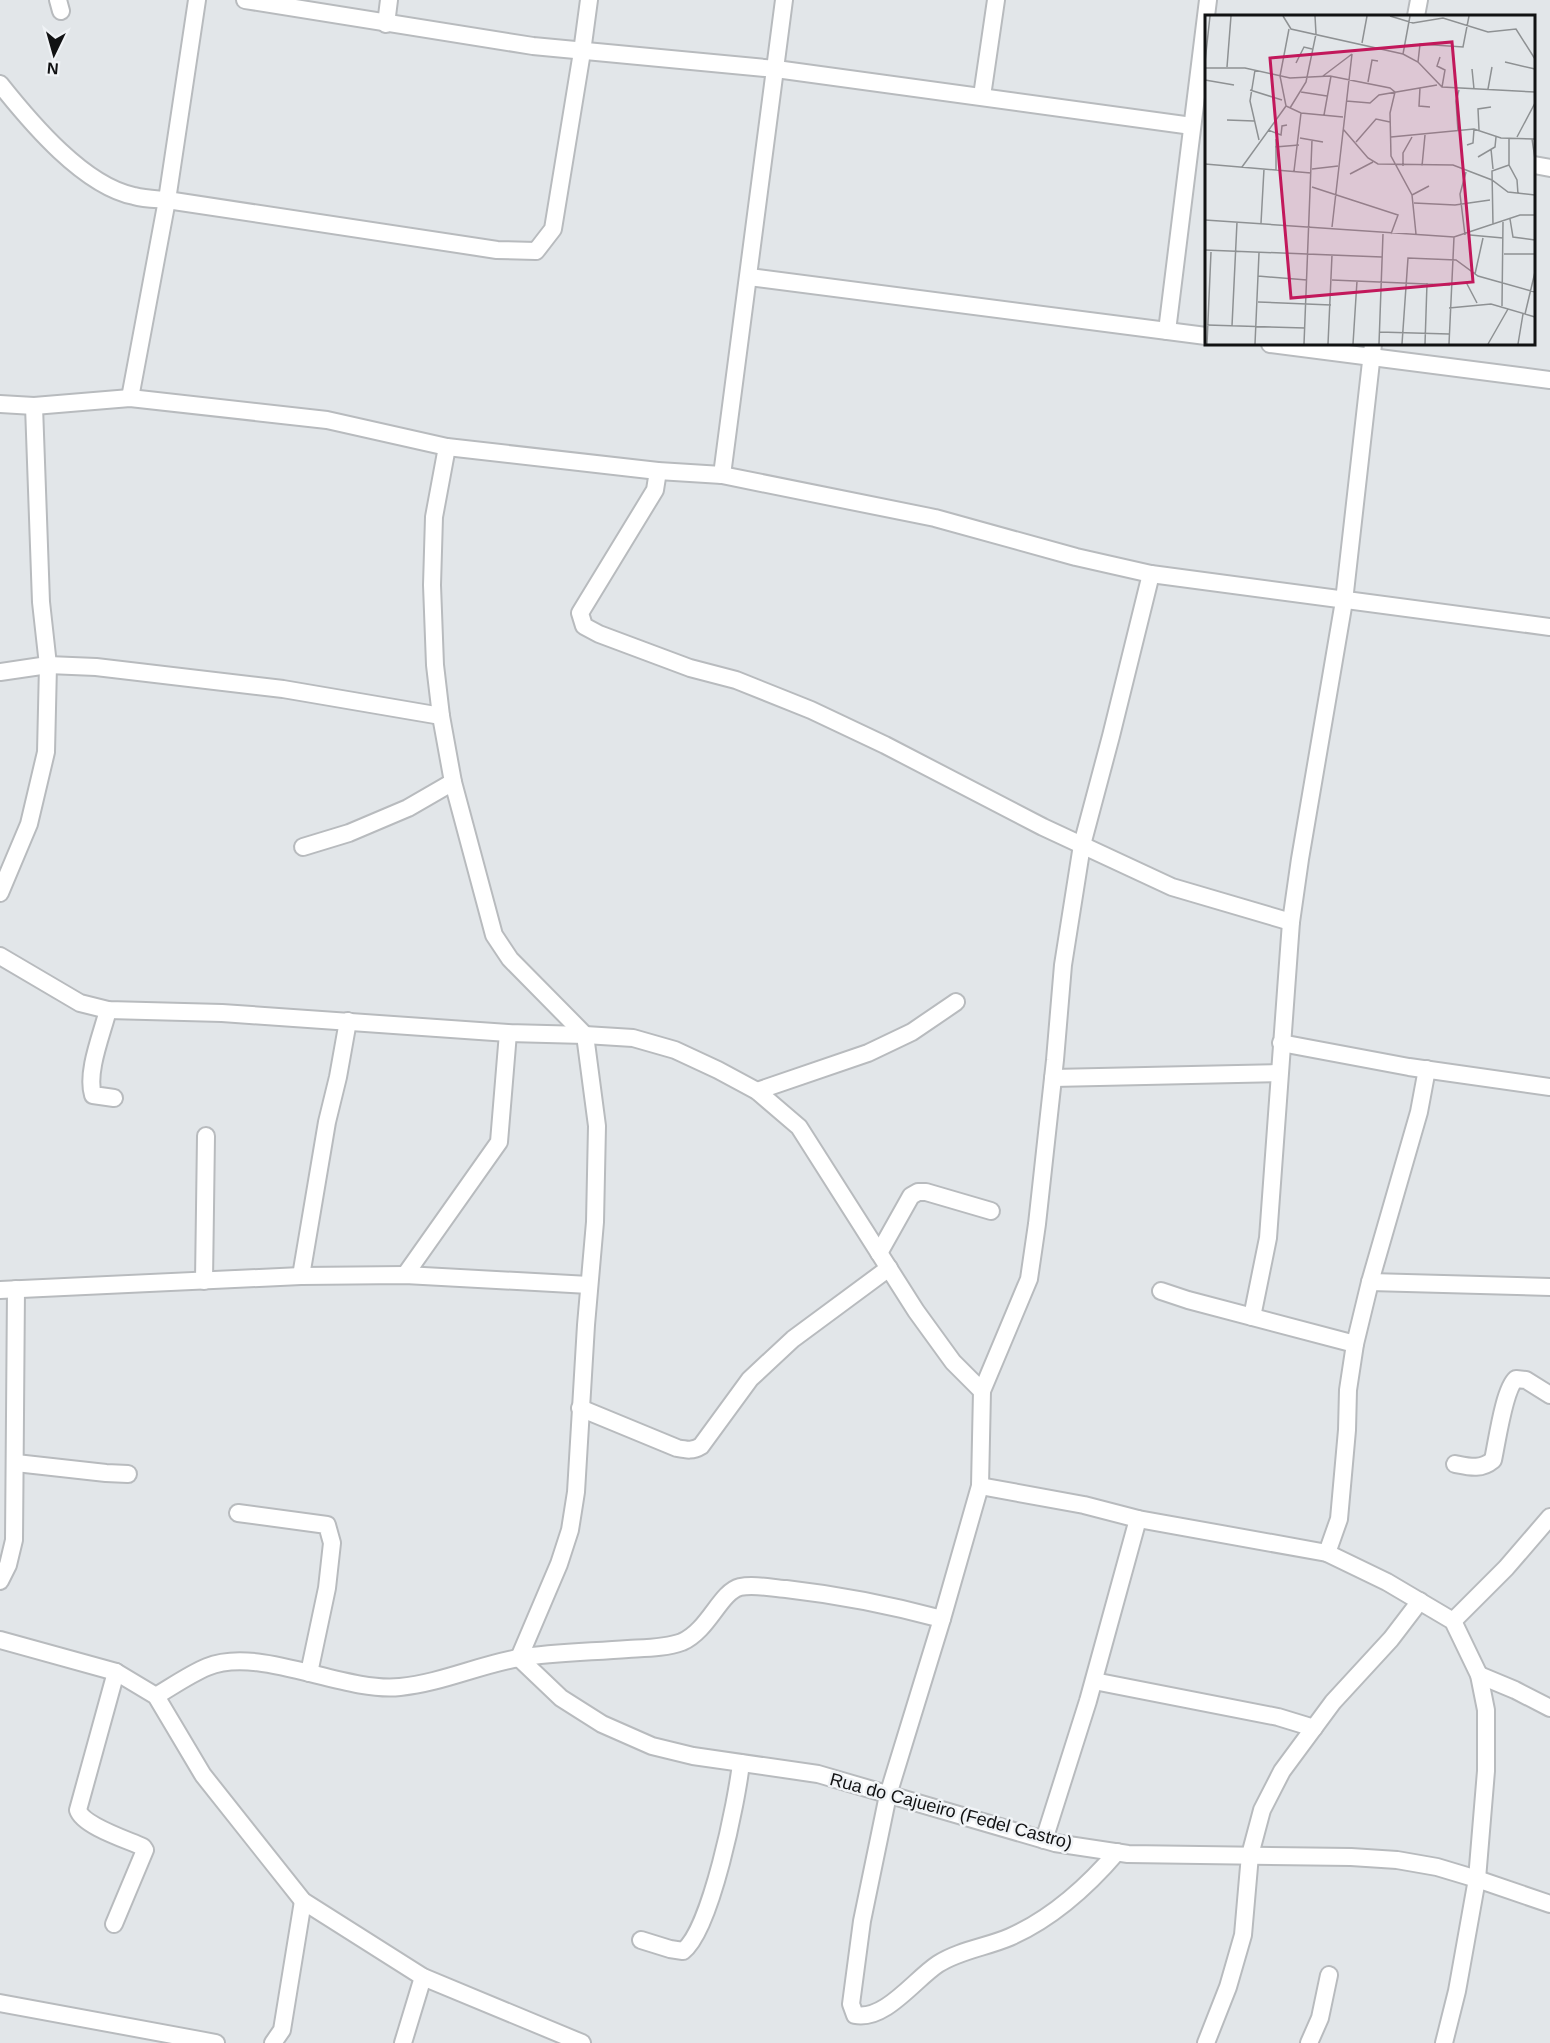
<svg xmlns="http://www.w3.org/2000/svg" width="1550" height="2043" font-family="Helvetica,sans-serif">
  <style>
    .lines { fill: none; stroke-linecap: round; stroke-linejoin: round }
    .street-casing { stroke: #b8bbbe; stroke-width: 20 }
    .street { stroke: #fff; stroke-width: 16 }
    .labels { text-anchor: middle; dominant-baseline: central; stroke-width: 5; stroke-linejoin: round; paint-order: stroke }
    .street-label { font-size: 18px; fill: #111213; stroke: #f0f3f6 }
    .inset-road { fill: none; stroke: #8e9193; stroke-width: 1.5 }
    .view { fill: #c2185b; fill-opacity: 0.15; stroke: #c2185b; stroke-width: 3 }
    .inset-edge { fill: none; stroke: #111213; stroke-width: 3 }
  </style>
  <rect width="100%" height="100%" fill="#e2e6e9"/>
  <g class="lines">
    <defs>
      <g id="street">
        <polyline points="58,0 61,11"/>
        <polyline points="245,0 533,46 776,69 1192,126"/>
        <polyline points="1416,16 1419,0"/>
        <polyline points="386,24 389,0"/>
        <path d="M0 84C31 123 84 186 134 196 145 199 156 199 167 200L497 250 536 251 553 229 582 52 589 0"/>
        <polyline points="982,96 996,0"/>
        <polyline points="1534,165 1550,168"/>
        <polyline points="749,277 1206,336"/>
        <polyline points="1167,331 1208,0"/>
        <polyline points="1270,344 1550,380"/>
        <polyline points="130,398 167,200 197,0"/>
        <polyline points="0,404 34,406 130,398 327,420 447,447 658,471 722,475 935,518 1076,557 1151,574 1550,627"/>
        <polyline points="447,447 434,517 432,585 435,665 441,716 453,782 494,935 510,959 585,1035 597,1126 595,1222 586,1325 576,1492 570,1530 559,1564 519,1658 561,1698 602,1724 652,1746 693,1756 818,1774 1055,1843 1128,1854 1351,1857 1397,1860 1437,1867 1477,1879 1550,1904"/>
        <polyline points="658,471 655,490 580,613 584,626 599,634 690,668 736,680 811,710 885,745 1043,827 1172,887 1291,922"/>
        <polyline points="722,475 784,0"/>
        <polyline points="0,672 48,665 96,667 283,689 441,716"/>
        <polyline points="303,847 349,833 408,808 453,782"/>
        <polyline points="0,893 29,824 46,752 48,665 41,602 34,406"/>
        <polyline points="0,956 80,1003 108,1010 222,1013 508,1033 585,1035 633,1038 675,1050 718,1070 757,1091 799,1127 916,1311 953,1362 982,1391"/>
        <path d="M108 1010C102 1034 86 1072 93 1095L114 1098"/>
        <polyline points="1281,1043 1409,1067 1550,1087"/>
        <polyline points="1053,1078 1279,1073"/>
        <polyline points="757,1091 868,1053 912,1032 956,1002"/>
        <polyline points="879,1253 911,1196 918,1192 926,1192 991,1211"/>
        <polyline points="405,1275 499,1142 508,1033"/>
        <polyline points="301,1276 327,1122 338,1077 348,1021"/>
        <polyline points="204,1281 206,1136"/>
        <polyline points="1370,1282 1550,1287"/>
        <polyline points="0,1290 301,1276 405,1275 589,1285"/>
        <polyline points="1161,1291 1188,1300 1355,1344"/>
        <polyline points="1252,1317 1268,1238 1291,922 1300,859 1344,601 1373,344"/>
        <path d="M580 1408 677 1448C687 1450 693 1451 701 1446L750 1379 793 1339 889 1268"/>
        <polyline points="16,1463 106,1473 128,1474"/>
        <path d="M1455 1464C1470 1467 1481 1470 1493 1460 1497 1442 1504 1389 1516 1379L1526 1380 1550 1395"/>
        <polyline points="980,1486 1084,1505 1138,1519 1327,1553 1387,1582 1453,1621 1479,1675 1486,1710 1486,1771 1477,1879 1457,1991 1444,2043"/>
        <polyline points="238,1513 327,1525 332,1543 327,1588 309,1673"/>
        <polyline points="1327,1553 1339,1519 1347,1430 1348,1390 1355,1344 1370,1282 1419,1112 1427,1069"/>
        <polyline points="0,1581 8,1565 14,1540 16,1289"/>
        <polyline points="1453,1621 1506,1568 1550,1517"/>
        <polyline points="0,1640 116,1672 156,1696 203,1775 303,1901 423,1977 582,2043"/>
        <polyline points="1479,1675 1515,1690 1550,1708"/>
        <polyline points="1094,1681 1278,1717 1314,1728"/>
        <path d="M156 1696C173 1686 190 1674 207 1667 259 1645 343 1693 400 1687 441 1683 479 1665 519 1658 554 1652 592 1652 628 1649 645 1648 666 1648 682 1642 709 1630 720 1592 740 1587 755 1584 771 1588 786 1589 839 1595 890 1605 942 1619"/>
        <polyline points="1044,1840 1088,1701 1138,1519"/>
        <path d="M1117 1852C1087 1887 1053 1918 1010 1937 987 1947 960 1950 938 1964 915 1979 885 2021 855 2015L851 2004 862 1921 888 1795 942 1619 980 1486 982 1391 1029 1279 1037 1224 1055 1060 1063 965 1082 845 1111 736 1151 574"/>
        <path d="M114 1924 145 1850 143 1847C128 1840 83 1826 78 1810L116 1672"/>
        <path d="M641 1940 670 1949 683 1951C711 1930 737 1800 741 1763"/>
        <polyline points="0,2003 216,2043"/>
        <polyline points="273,2043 282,2030 303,1901"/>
        <polyline points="403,2043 423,1977"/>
        <polyline points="1206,2043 1228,1987 1243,1935 1250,1855 1262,1810 1282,1771 1333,1702 1391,1639 1420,1601"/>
        <polyline points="1309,2043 1320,2018 1329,1975"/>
      </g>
    </defs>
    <use href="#street" class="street-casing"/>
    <use href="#street" class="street"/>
  </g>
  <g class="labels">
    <g class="street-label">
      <text transform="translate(951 1811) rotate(15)">Rua do Cajueiro (Fedel Castro)</text>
    </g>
  </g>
  <g transform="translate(1205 15)">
    <rect width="330" height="330" fill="#e2e6e9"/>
    <path class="inset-road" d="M78 1 86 14 198 39 213 47 237 72 330 77M185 1 208 8 238 3 283 17 311 14 330 44M84 14 75 61 81 91 96 98 138 102M157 28 162 1M198 39 205 1M235 42 232 51 240 55 237 72M0 47 5 1M213 47 215 29 258 32 264 1M300 47 330 54M91 48 99 32 107 34M22 52 26 1M0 53H40L85 63 125 61 185 73 190 77 185 98 186 141 207 180 211 219M267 54 269 74M50 55 45 86 54 125M118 61 147 39M0 65 29 70M163 67 167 45 173 46M215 73 214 91 225 92M283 74 287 52M45 75 77 85M96 77 122 81M141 86 165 88 174 80 232 70M85 93 101 67 111 19 110 1M119 100 126 61M22 105 49 106M138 114 163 143 173 149 248 150 287 165 303 177 330 180M63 115 76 120 77 111 82 110M274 115 273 94 286 92M253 116 251 86 254 75M186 122 269 114 296 123 330 124M312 122 330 88M95 123 118 127M71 124V155M304 124V150L312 165 313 179M327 124 330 144M151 127 171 104 185 107M262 130 268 128 269 114M70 132 94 130M286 134 288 154M273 142 290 132 291 122M0 149 106 158M198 151V138L207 122M217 151 220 120M37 152 81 91M107 154 133 151M89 156 96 98M145 159 168 147M107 172 193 200 186 219M207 180 224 171M209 188 250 190 285 185M305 204 308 222 330 225M0 205 249 222 315 200H330M56 208 59 154M288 210 287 156 304 150M127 212 147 39M260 220 255 179 261 157M265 220 298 223M0 235 177 242M299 239H330M270 259 278 223M53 261 102 265M127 265 245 270M261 267 272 288M53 287 126 290M297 291 298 207M244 293 286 289 330 302M320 299 330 257M2 310 100 313M27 311 32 207M174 317 244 319M2 329 6 237M50 329 54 238M99 329 107 125M123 329 127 240M148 329 152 266M174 329 178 219M197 329 203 243 251 245 273 261 330 277M220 329 222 268M244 329 249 222M283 329 303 294M313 329 318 299"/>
    <path class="view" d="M247 27 268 267 86 283 65 43Z"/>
    <rect width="330" height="330" class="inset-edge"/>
  </g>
  <g transform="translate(54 54) rotate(185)" stroke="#f0f3f6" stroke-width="4.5" paint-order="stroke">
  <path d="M0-4.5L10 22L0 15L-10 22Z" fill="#111213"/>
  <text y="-9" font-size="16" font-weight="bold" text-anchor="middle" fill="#111213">N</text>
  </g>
</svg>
